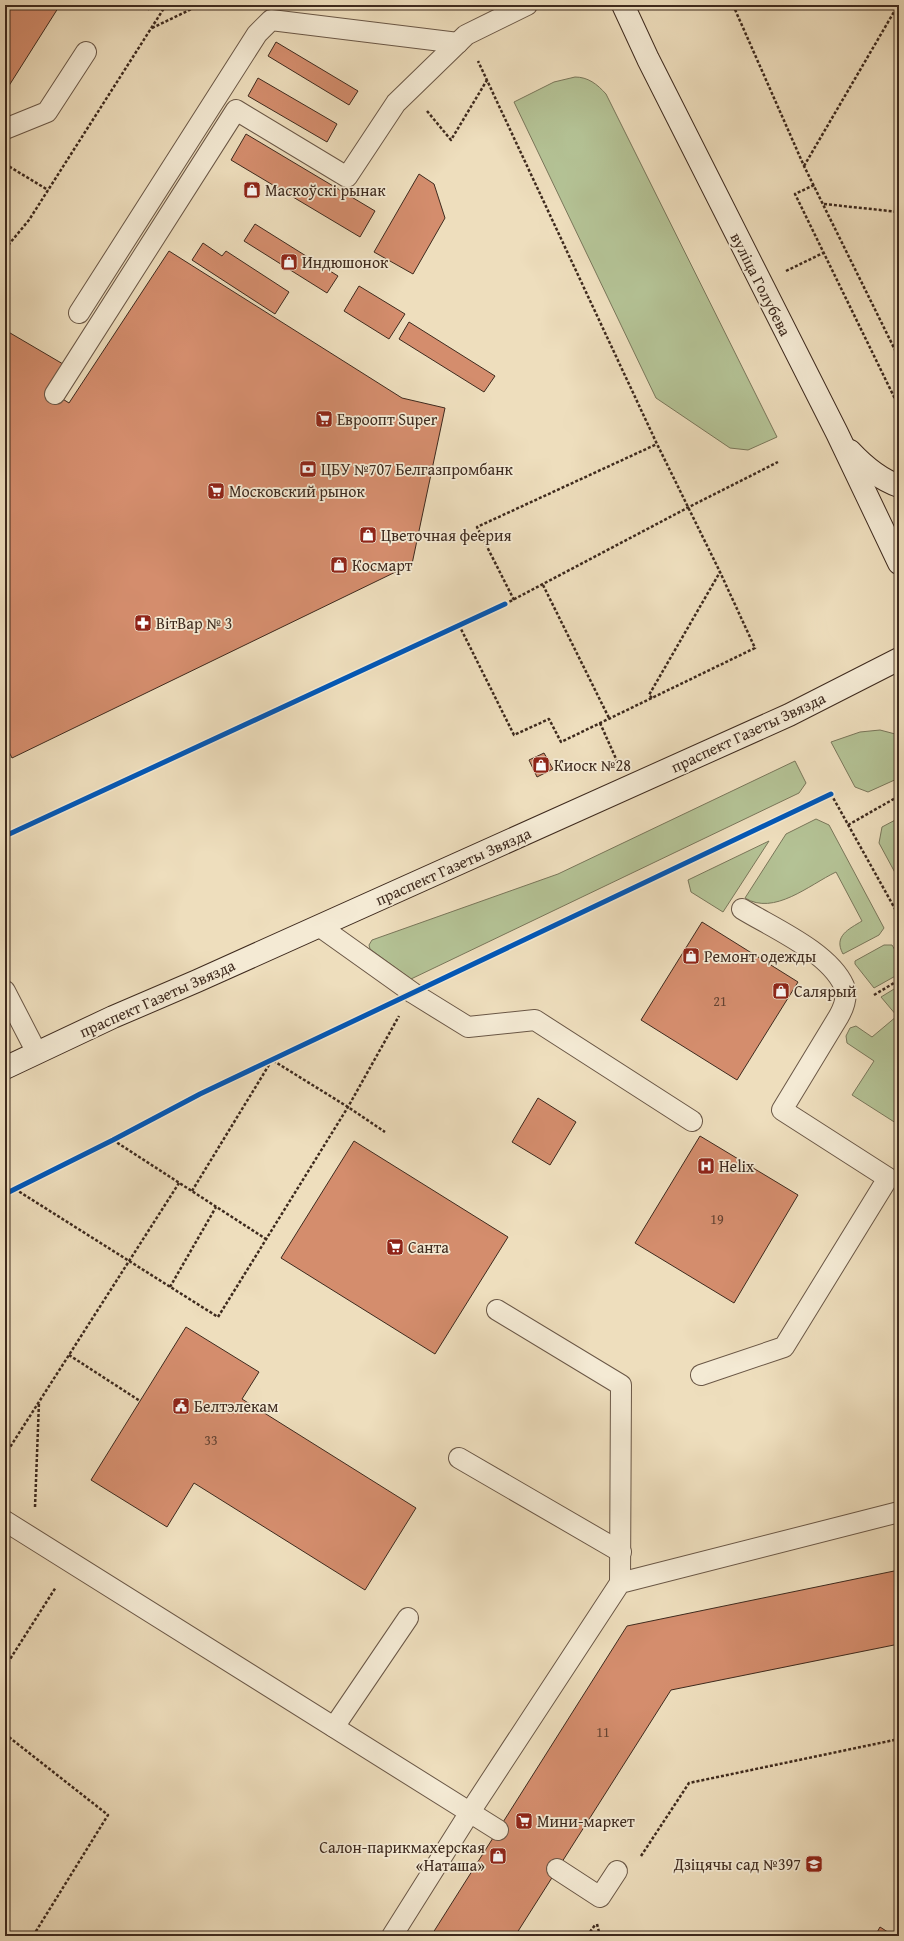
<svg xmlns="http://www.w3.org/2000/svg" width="904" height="1941" font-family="'Gentium Book Plus',serif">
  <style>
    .green { fill: #b4c295; stroke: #79765a }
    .building { fill: #d48d6d; stroke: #3e2a1e }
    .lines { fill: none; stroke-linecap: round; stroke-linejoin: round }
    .lane-casing { stroke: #6a5746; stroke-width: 22 }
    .secondary-casing { stroke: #3e2a1e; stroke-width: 24 }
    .path { stroke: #3e2a1e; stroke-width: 2.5; stroke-dasharray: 3 2; stroke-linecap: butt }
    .lane { stroke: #f4ead4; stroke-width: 20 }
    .secondary { stroke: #f4ead4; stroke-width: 22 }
    .cycleway-casing { stroke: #f4ead4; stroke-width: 8 }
    .cycleway { stroke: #0057b8; stroke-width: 5 }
    .labels { text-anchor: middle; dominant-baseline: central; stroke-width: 3.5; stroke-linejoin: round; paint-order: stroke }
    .number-label { font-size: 14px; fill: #644332 }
    .poi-label { font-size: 16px; fill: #3e2a1e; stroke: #f4ead4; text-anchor: start }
    .street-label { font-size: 16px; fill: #3e2a1e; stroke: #f4ead4 }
  </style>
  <rect width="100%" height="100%" fill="#eedebd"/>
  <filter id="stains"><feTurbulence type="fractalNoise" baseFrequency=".005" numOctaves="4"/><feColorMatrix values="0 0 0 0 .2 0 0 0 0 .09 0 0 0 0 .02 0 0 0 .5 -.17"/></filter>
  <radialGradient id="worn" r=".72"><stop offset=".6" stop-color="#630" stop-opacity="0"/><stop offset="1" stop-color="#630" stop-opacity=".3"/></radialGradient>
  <g class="green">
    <path d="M575 77C588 77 597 84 606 94L777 437 748 450 730 448 656 398 514 102 554 82Z"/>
    <polygon points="880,730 899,735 899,778 868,792 855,787 831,742 860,732"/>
    <polygon points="795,761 806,783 799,793 411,979 370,949 369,945 372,940 558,874"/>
    <polygon points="899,818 899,880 879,843 882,827"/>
    <path d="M816 819 829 825 884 928 879 935 843 954C833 936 849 929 862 921L836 872C809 885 774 916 745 898L786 834Z"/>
    <polygon points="769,841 723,912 691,892 688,880"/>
    <polygon points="884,945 892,945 899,957 899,974 874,988 855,964 855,961"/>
    <polygon points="899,986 899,1125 852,1095 874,1061 847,1043 846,1036 850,1028 856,1026 872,1037 897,1016 881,997"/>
  </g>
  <g class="building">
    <polygon points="5,5 60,5 5,92"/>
    <polygon points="140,5 152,5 149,10"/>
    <polygon points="276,42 358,91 349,105 268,56"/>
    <polygon points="258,78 337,124 327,142 248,96"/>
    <polygon points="246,134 375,211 360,237 231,160"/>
    <polygon points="419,174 434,184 445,218 413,274 374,252"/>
    <polygon points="255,224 338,276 327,293 244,241"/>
    <polygon points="203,243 222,256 226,251 289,292 275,314 192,260"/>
    <polygon points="169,251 402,398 445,408 412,564 12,758 5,744 5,330 63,364 47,389 69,403"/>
    <polygon points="359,286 405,314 389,339 344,311"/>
    <polygon points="409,322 495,376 484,392 399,339"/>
    <polygon points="544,753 553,769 537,777 529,760"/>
    <polygon points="702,922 798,982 737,1080 641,1020"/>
    <polygon points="538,1098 576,1122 550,1165 512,1142"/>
    <polygon points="700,1136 798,1195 734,1303 635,1243"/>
    <polygon points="354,1141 508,1237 435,1354 281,1258"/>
    <polygon points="186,1327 259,1372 242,1399 416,1508 365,1590 194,1483 167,1527 91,1480"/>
    <polygon points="899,1570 899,1644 671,1690 515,1936 431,1936 627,1626"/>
    <polygon points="880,1927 894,1936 875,1936"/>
  </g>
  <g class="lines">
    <defs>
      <g id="lane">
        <polyline points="5,129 47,112 86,52"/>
        <polyline points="79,313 257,34 271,20 458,43"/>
        <polyline points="55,394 236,110 347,177 396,103 466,35 527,5"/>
        <polyline points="319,926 413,993 468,1027 535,1020 692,1121"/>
        <polyline points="5,991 37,1053"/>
        <polyline points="497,1310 621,1385 620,1583"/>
        <path d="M701 1375 784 1347 888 1178 782 1110 839 1016C844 1007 848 996 844 986 829 952 773 928 742 909"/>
        <polyline points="459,1458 621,1552"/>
        <polyline points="5,1521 498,1830"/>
        <polyline points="334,1727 408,1618"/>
        <polyline points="557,1869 600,1897 617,1871"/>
        <polyline points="392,1936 470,1812 620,1583 899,1512"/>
      </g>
      <g id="secondary">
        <polyline points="623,5 648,59 837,433 899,563"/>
        <path d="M850 451C864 466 879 479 899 486"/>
        <polyline points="5,1068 113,1017 197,981 789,715 899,659"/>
      </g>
    </defs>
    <use href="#lane" class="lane-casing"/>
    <use href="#secondary" class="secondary-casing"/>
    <g class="path">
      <polyline points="733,5 804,166 899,358"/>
      <polyline points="152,28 200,5"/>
      <polyline points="427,111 451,140 487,80"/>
      <polyline points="5,164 48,190"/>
      <polyline points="804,166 898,5"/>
      <polyline points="814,185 795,194 897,403 899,402"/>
      <polyline points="824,204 899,212"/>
      <polyline points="5,249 29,220 166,5"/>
      <polyline points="786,271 823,253"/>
      <polyline points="543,585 609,718"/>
      <polyline points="514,600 477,527 657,444"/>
      <polyline points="505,604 689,507 778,462"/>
      <polyline points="459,625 514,735 549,719 561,742 755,648 720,572 657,444 478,61"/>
      <polyline points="652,698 649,695 720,572"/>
      <polyline points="600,723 617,761"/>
      <polyline points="831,794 899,916"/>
      <polyline points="848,825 899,796"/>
      <polyline points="874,995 899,980"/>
      <polyline points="113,1140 266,1239"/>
      <polyline points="15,1189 218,1317 348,1107 399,1016"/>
      <polyline points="192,1191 272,1060 348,1107 385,1132"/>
      <polyline points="170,1287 216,1207"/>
      <polyline points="69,1355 140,1401"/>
      <polyline points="5,1455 179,1183"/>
      <polyline points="35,1507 39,1402"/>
      <polyline points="5,1667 56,1587"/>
      <polyline points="5,1734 108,1815 33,1936"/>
      <polyline points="641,1856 689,1783 899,1739"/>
      <polyline points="597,1924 600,1936"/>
      <polyline points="587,1936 595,1925"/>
    </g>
    <use href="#lane" class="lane"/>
    <use href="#secondary" class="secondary"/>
    <defs>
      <g id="cycleway">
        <polyline points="5,836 505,604"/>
        <polyline points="5,1194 113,1140 200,1094 831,794"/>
      </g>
    </defs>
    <use href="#cycleway" class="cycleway-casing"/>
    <use href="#cycleway" class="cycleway"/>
  </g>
  <defs>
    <symbol id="shop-square" viewBox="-11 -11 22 22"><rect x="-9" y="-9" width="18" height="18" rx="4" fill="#8f2418" stroke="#f4ead4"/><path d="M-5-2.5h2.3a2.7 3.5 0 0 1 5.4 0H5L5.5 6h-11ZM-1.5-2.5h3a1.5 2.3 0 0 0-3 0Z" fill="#fff"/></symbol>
    <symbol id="supermarket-square" viewBox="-11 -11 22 22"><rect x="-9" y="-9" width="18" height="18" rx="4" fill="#8f2418" stroke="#f4ead4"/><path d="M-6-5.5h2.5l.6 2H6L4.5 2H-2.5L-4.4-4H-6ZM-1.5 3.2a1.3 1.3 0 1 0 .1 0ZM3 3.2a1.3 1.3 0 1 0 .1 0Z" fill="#fff"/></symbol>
    <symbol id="bank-square" viewBox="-11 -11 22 22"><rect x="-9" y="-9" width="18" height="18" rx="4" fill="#8f2418" stroke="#f4ead4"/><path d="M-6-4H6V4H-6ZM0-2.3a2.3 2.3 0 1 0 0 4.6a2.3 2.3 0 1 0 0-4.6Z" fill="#fff"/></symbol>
    <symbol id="pharmacy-square" viewBox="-11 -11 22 22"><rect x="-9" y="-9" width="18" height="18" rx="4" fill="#8f2418" stroke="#f4ead4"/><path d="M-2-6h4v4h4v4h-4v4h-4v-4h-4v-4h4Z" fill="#fff"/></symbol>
    <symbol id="hospital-square" viewBox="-11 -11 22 22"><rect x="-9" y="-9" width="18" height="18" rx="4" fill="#8f2418" stroke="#f4ead4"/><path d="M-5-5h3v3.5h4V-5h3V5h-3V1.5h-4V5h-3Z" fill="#fff"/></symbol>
    <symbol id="civic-square" viewBox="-11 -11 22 22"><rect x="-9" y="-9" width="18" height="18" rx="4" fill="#8f2418" stroke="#f4ead4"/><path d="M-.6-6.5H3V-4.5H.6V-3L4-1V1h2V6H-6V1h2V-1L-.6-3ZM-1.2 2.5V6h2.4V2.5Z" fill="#fff"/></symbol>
    <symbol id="school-square" viewBox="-11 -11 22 22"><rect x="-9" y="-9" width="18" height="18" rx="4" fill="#8f2418" stroke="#f4ead4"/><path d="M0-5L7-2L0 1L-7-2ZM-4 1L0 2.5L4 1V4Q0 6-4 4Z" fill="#fff"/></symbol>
  </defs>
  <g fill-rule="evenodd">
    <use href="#shop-square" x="242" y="180" width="20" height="20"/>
    <use href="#shop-square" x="279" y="252" width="20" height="20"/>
    <use href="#supermarket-square" x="314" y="409" width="20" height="20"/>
    <use href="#bank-square" x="298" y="459" width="20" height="20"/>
    <use href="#supermarket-square" x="206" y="481" width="20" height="20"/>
    <use href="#shop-square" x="358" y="525" width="20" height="20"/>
    <use href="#shop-square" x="329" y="555" width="20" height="20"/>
    <use href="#pharmacy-square" x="133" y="613" width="20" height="20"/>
    <use href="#shop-square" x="531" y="755" width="20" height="20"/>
    <use href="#shop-square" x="681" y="946" width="20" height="20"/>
    <use href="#shop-square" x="771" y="981" width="20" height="20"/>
    <use href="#hospital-square" x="696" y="1156" width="20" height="20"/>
    <use href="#supermarket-square" x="385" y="1237" width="20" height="20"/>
    <use href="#civic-square" x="171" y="1396" width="20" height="20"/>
    <use href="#supermarket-square" x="514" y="1811" width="20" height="20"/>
    <use href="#shop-square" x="488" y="1846" width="20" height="20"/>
    <use href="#school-square" x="804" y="1854" width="20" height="20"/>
  </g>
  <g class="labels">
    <g class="number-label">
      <text x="720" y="1001">21</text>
      <text x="717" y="1219">19</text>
      <text x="211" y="1440">33</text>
      <text x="603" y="1732">11</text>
    </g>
    <g class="poi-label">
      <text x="265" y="190">Маскоўскі рынак</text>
      <text x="302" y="262">Индюшонок</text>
      <text x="337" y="419">Евроопт Super</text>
      <text x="321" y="469">ЦБУ №707 Белгазпромбанк</text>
      <text x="229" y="491">Московский рынок</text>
      <text x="381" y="535">Цветочная феерия</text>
      <text x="352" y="565">Космарт</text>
      <text x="156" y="623">ВітВар № 3</text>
      <text x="554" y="765">Киоск №28</text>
      <text x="704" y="956">Ремонт одежды</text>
      <text x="794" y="991">Салярый</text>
      <text x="719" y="1166">Helix</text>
      <text x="408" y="1247">Санта</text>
      <text x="194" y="1406">Белтэлекам</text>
      <text x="537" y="1821">Мини-маркет</text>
      <text x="485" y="1847" text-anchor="end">Салон-парикмахерская<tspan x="485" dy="18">«Наташа»</tspan></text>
      <text x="801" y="1864" text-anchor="end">Дзіцячы сад №397</text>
    </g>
    <g class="street-label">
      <text transform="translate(761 284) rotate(63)">вуліца Голубева</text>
      <text transform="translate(748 732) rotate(-25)">праспект Газеты Звязда</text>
      <text transform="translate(453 866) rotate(-24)">праспект Газеты Звязда</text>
      <text transform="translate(157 998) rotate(-24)">праспект Газеты Звязда</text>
    </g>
  </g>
  <rect width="904" height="1941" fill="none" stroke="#eedebd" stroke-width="20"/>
  <rect x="6" y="6" width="892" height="1929" fill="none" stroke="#3e2a1e" stroke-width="2"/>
  <rect x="10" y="10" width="884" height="1921" fill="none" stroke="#3e2a1e"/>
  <rect width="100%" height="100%" filter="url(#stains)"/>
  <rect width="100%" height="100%" fill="url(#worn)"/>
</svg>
